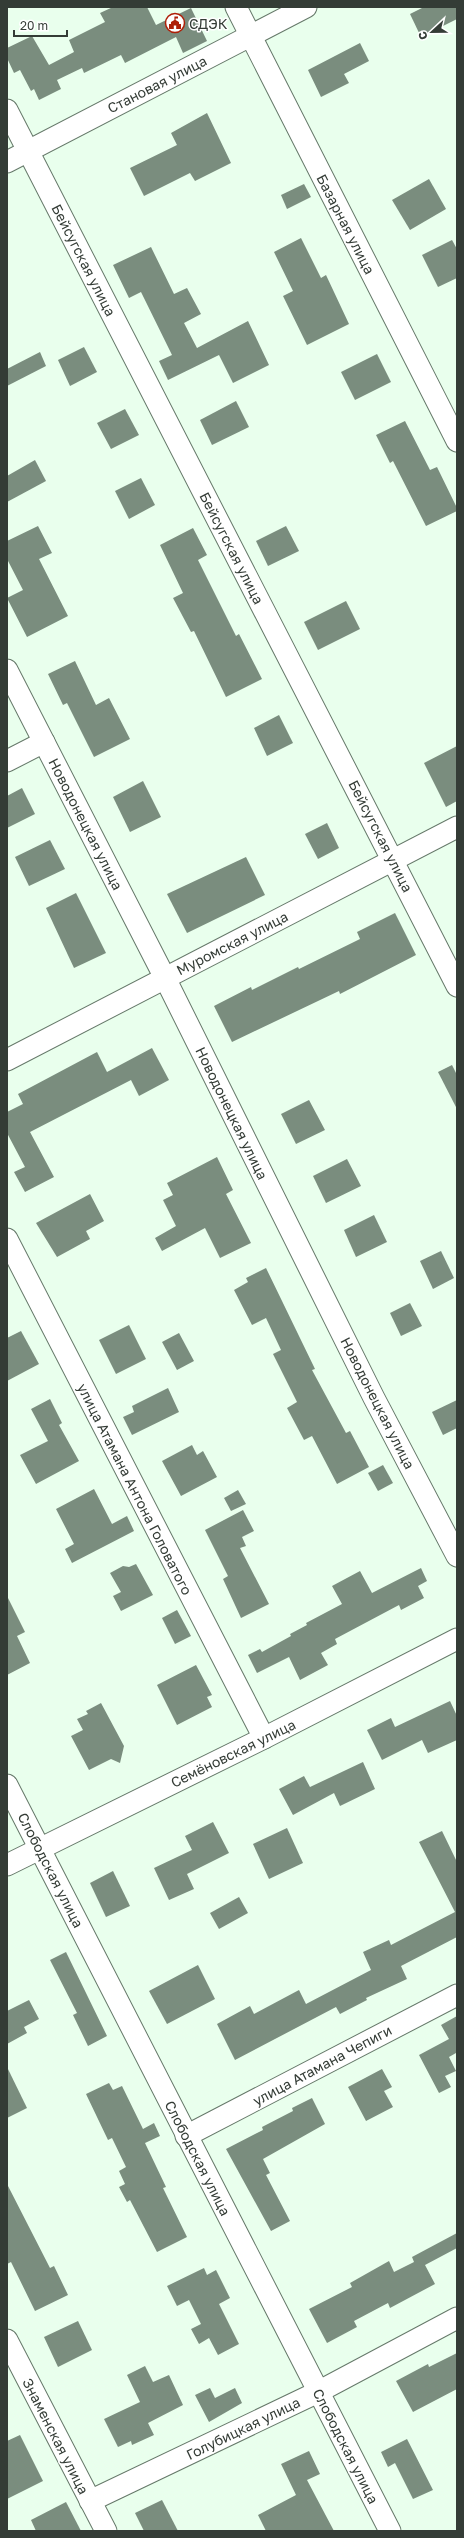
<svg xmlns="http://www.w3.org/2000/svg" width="464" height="2538" font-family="'Golos Text',sans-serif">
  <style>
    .building { fill: #7a8d7e }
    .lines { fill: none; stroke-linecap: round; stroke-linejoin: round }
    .minor-casing { stroke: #66796a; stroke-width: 23 }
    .minor { stroke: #fff; stroke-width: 21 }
    .labels { text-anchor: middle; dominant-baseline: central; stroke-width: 3; stroke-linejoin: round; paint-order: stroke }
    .poi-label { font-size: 14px; fill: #343c36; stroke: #fff; text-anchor: start }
    .street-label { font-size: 14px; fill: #343c36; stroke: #fff }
  </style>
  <rect width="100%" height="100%" fill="#e9ffed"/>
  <g class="building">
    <polygon points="113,7 147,7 156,25 191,8 207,41 183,53 176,37 125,63 121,55 84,73 82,68 57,80 61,89 39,100 34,89 31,91 20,70 14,73 7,58 7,48 32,36 49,65 74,52 69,40 105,22 100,13"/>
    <polygon points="424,7 457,7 457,19 421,37 410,14"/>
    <polygon points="360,43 369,61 344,74 349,83 321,97 308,70"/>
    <polygon points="207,113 231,163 195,181 190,173 144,196 130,168 177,145 171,133"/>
    <polygon points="429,179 446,209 410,230 392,200"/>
    <polygon points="304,184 311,197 287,209 281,195"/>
    <polygon points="301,238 321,278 326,275 349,324 307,345 283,296 293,291 274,252"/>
    <polygon points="452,240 457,249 457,278 438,287 422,255"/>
    <polygon points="151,247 174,294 187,288 201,314 184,323 197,348 248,321 269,365 233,383 219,355 168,380 159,361 172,355 141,292 129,298 113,265"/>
    <polygon points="84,347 97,372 70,386 58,360"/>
    <polygon points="40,352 46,366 7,386 7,369"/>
    <polygon points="377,354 391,382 355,400 341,372"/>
    <polygon points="236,401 249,427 212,445 200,420"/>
    <polygon points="125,409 139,435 111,449 97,423"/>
    <polygon points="405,421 430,470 437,467 457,508 457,511 426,526 393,461 390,463 376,435"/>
    <polygon points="35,460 46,481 7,502 7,476"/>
    <polygon points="141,478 155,505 129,519 115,491"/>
    <polygon points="38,526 52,553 39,559 68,616 27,637 7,598 23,590 7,559 7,541"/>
    <polygon points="286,526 299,551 268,566 256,541"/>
    <polygon points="193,528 207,555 198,560 236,636 239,634 262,679 226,697 194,631 191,632 173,598 183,593 160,545"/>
    <polygon points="346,601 360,629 318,650 304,622"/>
    <polygon points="75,661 96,705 109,698 130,739 94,757 67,703 63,705 48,674"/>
    <polygon points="279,715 293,743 267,756 254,728"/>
    <polygon points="457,746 457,801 446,807 424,763"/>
    <polygon points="143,781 161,817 130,832 113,797"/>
    <polygon points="22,788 35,814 7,828 7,796"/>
    <polygon points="327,823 339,848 318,859 305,834"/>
    <polygon points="50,840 65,869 29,886 15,857"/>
    <polygon points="246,857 265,895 187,933 167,894"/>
    <polygon points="76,893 106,953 74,968 46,908"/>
    <polygon points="395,913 416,955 340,994 339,991 232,1042 214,1006 251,987 252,990 298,967 299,969 360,939 357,932"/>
    <polygon points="152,1048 169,1080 139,1096 131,1080 30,1132 54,1177 25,1192 14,1172 25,1167 7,1133 7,1112 23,1104 18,1094 97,1052 107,1072"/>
    <polygon points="452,1065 457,1075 457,1109 438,1072"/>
    <polygon points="309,1100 325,1130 296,1144 281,1114"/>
    <polygon points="217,1157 233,1190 226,1194 251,1243 220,1258 205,1228 162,1251 155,1238 176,1226 163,1200 173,1195 167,1183"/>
    <polygon points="347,1159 361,1186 326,1203 313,1176"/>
    <polygon points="90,1194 104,1221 86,1231 90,1239 57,1257 36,1223"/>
    <polygon points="374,1215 387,1242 356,1257 344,1230"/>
    <polygon points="441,1251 454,1278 433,1289 420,1261"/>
    <polygon points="266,1268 315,1369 312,1370 346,1433 350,1431 369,1467 337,1484 312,1436 304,1440 287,1408 297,1402 273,1354 281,1350 266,1318 252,1325 234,1290 248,1282 246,1278"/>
    <polygon points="410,1303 422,1326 401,1336 390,1313"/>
    <polygon points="129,1325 146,1359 116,1374 99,1340"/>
    <polygon points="21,1331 39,1364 7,1381 7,1338"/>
    <polygon points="179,1333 194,1361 177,1370 162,1342"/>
    <polygon points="168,1388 179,1412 132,1435 123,1417 134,1412 132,1406"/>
    <polygon points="50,1399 62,1423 59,1425 79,1461 36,1484 20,1455 48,1441 31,1409"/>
    <polygon points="457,1400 457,1428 443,1435 432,1412"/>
    <polygon points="192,1445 197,1455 203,1451 217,1477 181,1496 162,1461"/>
    <polygon points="383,1465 393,1483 378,1491 368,1473"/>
    <polygon points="94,1489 112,1524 127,1516 134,1531 72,1563 65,1549 74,1544 56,1509"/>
    <polygon points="238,1490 246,1504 231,1511 224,1498"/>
    <polygon points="243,1510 254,1531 242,1537 246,1546 240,1548 269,1604 241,1618 223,1579 228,1576 205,1530"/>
    <polygon points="136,1564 153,1595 121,1611 113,1596 121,1592 110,1573 123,1566 129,1567"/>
    <polygon points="421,1568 427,1581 418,1586 424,1598 401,1610 399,1605 335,1639 337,1644 321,1653 328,1665 300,1680 289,1657 257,1673 248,1655 260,1649 262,1652 291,1636 290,1634 307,1625 306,1623 342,1604 332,1586 360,1571 372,1593"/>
    <polygon points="7,1596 25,1632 17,1636 30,1663 7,1675"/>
    <polygon points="177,1610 191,1636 175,1644 162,1618"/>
    <polygon points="196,1665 212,1695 207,1697 212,1707 177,1725 157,1685"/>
    <polygon points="450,1701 457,1716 457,1740 428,1753 422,1740 382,1760 367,1730 391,1718 395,1727"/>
    <polygon points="101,1703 124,1746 120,1763 111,1759 89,1770 71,1736 83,1730 77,1719 88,1714 86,1711"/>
    <polygon points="363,1762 375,1789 340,1806 334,1793 293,1815 279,1789 304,1776 310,1787"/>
    <polygon points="213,1822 229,1853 187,1874 194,1889 169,1900 154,1868 192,1850 185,1836"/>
    <polygon points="287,1828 303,1863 269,1879 253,1844"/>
    <polygon points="442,1831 457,1862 457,1937 401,1966 407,1979 366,1998 367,2000 340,2014 336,2007 235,2060 217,2024 250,2006 254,2014 299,1990 306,2004 371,1970 363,1952 389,1940 391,1945 455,1912 419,1842"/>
    <polygon points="113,1871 130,1906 106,1917 90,1883"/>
    <polygon points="239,1897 248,1913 219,1929 210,1913"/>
    <polygon points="66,1952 107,2036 88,2046 73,2015 77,2013 50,1960"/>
    <polygon points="198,1965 215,1999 167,2024 149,1991"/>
    <polygon points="29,2000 39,2019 24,2027 27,2033 7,2044 7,2011"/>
    <polygon points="457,2016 457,2055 456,2053 449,2057 456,2071 445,2076 451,2087 439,2093 419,2055 449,2039 441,2025"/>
    <polygon points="7,2067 27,2108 7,2118"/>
    <polygon points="382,2069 392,2087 384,2091 393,2107 366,2121 348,2087"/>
    <polygon points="109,2083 113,2090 122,2086 143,2129 154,2123 160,2136 145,2143 166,2187 163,2188 187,2237 157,2252 130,2200 127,2202 119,2187 125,2184 119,2171 126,2167 112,2138 108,2140 86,2094"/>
    <polygon points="312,2098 325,2124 263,2159 270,2173 266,2175 290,2221 271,2231 226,2149 263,2130 262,2127 293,2111 292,2108"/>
    <polygon points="7,2184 50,2268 54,2266 68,2295 35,2311 11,2262 7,2264"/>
    <polygon points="457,2233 457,2248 425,2265 435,2284 390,2308 388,2303 354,2321 357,2327 327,2343 309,2309 352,2287 350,2283 389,2261 394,2272 414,2262 412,2257"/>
    <polygon points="204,2268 207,2275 216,2270 230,2298 219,2304 239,2344 218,2355 209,2338 199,2344 191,2329 201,2324 189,2300 177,2306 167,2286"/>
    <polygon points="78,2321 92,2350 58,2367 44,2337"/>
    <polygon points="457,2353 457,2389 413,2412 396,2381 428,2364 429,2367"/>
    <polygon points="145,2366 153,2382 169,2375 183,2405 148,2423 154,2435 132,2445 131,2441 118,2447 104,2419 140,2402 127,2375"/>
    <polygon points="210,2388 215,2398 235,2388 242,2403 209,2422 195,2395"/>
    <polygon points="20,2435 43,2481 7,2499 7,2441"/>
    <polygon points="407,2439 433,2490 413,2499 395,2463 388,2467 381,2452"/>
    <polygon points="309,2451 320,2474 307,2480 334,2531 266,2531 258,2515 296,2495 281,2464"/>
    <polygon points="162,2500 178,2531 144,2531 135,2513"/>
    <polygon points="66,2502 81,2531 36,2531 31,2520"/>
  </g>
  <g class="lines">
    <defs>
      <g id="minor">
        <polyline points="236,7 457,441"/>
        <polyline points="7,110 457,986"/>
        <polyline points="7,162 306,7"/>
        <polyline points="7,670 165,978 374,1398 457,1556"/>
        <polyline points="7,761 44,742"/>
        <polyline points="7,1060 457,827"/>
        <polyline points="7,1239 264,1738"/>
        <polyline points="7,1785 390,2531"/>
        <polyline points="7,1865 264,1738 457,1639"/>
        <polyline points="186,2136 457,1995"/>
        <polyline points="7,2340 106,2531"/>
        <polyline points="90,2501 318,2392 457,2318"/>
      </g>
    </defs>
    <use href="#minor" class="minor-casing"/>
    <use href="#minor" class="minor"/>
  </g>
  <defs>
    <symbol id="civic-ring" viewBox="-11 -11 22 22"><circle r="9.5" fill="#fff" stroke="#ae1f08" stroke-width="1.5"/><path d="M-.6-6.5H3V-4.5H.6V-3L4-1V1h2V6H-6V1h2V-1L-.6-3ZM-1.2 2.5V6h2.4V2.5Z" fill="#ae1f08"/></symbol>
  </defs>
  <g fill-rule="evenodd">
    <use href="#civic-ring" x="164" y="12" width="22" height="22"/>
  </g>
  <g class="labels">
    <g class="poi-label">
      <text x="189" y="23">СДЭК</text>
    </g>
    <g class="street-label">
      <text transform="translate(157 84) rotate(-27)">Становая улица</text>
      <text transform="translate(346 224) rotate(63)">Базарная улица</text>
      <text transform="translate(84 260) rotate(63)">Бейсугская улица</text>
      <text transform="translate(232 548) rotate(63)">Бейсугская улица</text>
      <text transform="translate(86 824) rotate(63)">Новодонецкая улица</text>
      <text transform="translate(381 836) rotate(63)">Бейсугская улица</text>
      <text transform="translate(232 943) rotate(-27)">Муромская улица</text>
      <text transform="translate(232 1113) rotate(64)">Новодонецкая улица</text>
      <text transform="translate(378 1403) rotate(63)">Новодонецкая улица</text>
      <text transform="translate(135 1489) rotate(63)">улица Атамана Антона Головатого</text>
      <text transform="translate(233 1753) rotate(-26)">Семёновская улица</text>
      <text transform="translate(51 1870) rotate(63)">Слободская улица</text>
      <text transform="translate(322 2065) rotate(-28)">улица Атамана Чепиги</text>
      <text transform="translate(198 2158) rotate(63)">Слободская улица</text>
      <text transform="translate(243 2428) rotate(-26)">Голубицкая улица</text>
      <text transform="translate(56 2436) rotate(63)">Знаменская улица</text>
      <text transform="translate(346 2446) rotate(63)">Слободская улица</text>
    </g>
  </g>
  <rect width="464" height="2538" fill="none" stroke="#343c36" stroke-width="16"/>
  <g transform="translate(432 32) rotate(248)" stroke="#ffffff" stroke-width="3" paint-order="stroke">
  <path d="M0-3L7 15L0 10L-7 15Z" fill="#343c36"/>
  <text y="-6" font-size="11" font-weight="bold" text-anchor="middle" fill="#343c36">С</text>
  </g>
  <path d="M14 30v6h53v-6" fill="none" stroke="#343c36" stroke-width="2"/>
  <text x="20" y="30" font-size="12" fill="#343c36" stroke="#ffffff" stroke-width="3" paint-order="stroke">20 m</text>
</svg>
